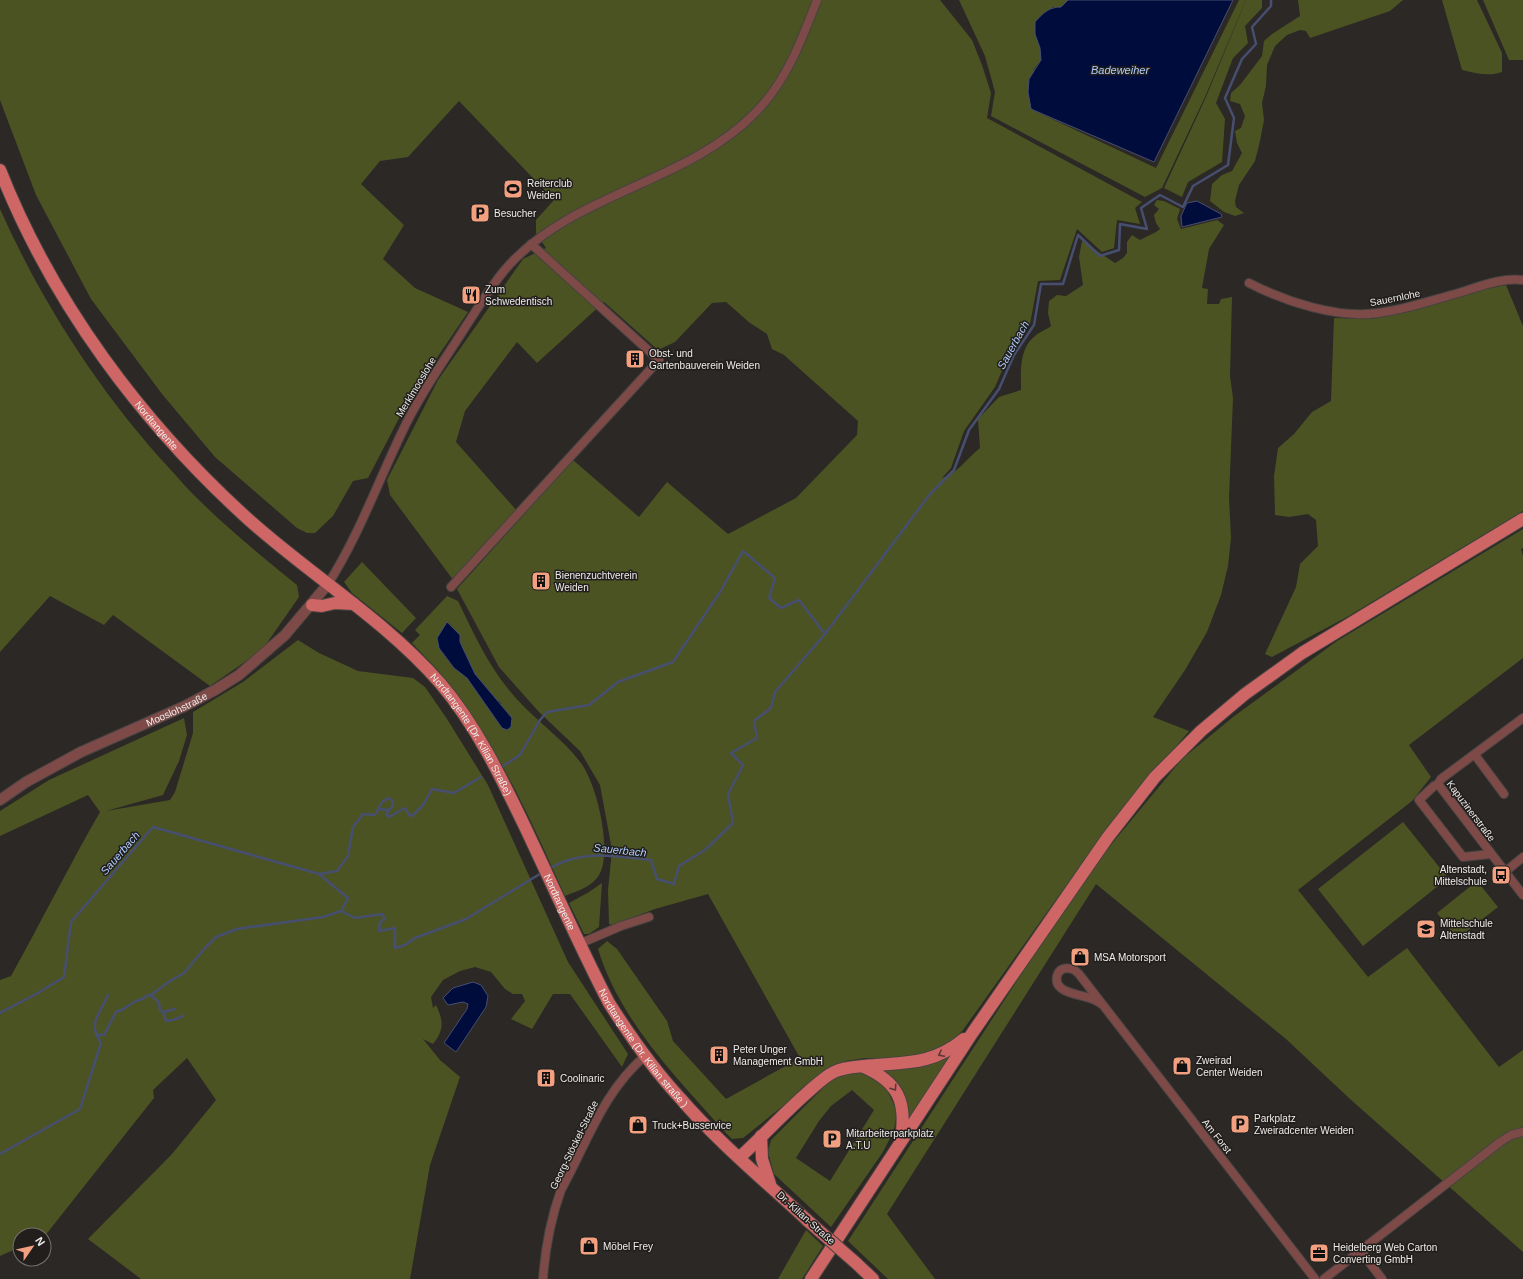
<svg xmlns="http://www.w3.org/2000/svg" width="1523" height="1279" font-family="Arial,sans-serif">
  <style>
    .green { fill: #4c5322; fill-rule: evenodd }
    .water { fill: #000c3b; stroke: #474f70 }
    .lines { fill: none; stroke-linecap: round; stroke-linejoin: round }
    .stream { stroke: #474f70; stroke-width: 2.5 }
    .minor-casing { stroke: #464341; stroke-width: 10 }
    .tertiary-casing { stroke: #464341; stroke-width: 12 }
    .primary-casing { stroke: #464341; stroke-width: 14 }
    .minor { stroke: #7d4a48; stroke-width: 8 }
    .tertiary { stroke: #7d4a48; stroke-width: 10 }
    .primary { stroke: #ce6665; stroke-width: 12 }
    .primary-bridge-casing { stroke: #464341; stroke-width: 14; stroke-linecap: butt }
    .primary-bridge { stroke: #ce6665; stroke-width: 12 }
    .oneway { stroke: #5e3736 }
    .labels { text-anchor: middle; dominant-baseline: central; stroke-width: 3; stroke-linejoin: round; paint-order: stroke }
    .poi-label { font-size: 10px; fill: #edecea; stroke: #211e1c; text-anchor: start }
    .street-label { font-size: 10px; fill: #edecea; stroke: #211e1c }
    .water-label { font-size: 11px; font-style: italic; fill: #aeccfd; stroke: #211e1c }
  </style>
  <rect width="100%" height="100%" fill="#2b2826"/>
  <g class="green">
    <path d="M0 0H940L972 40 982 65 991 93 987 118 1142 202 1135 208 1140 224 1117 220 1114 248 1102 252 1077 229 1060 280 1038 281 1030 324 1008 357 995 387 964 431 951 468 942 478C958 473 966 459 980 448L978 419 999 397 1021 390C1021 372 1019 348 1035 336 1039 332 1046 330 1051 326L1048 313 1049 301 1057 295 1066 296 1083 285 1079 257 1082 241 1115 263 1123 258 1127 253V242L1132 235 1140 240 1156 232 1160 229 1156 223 1154 215 1159 209 1154 205 1157 200 1164 201 1180 209 1177 219 1181 229 1217 220 1224 225 1209 249 1202 288 1208 289 1207 304H1219L1221 299 1232 297 1230 376 1233 398 1229 498 1231 538 1228 566 1221 595 1207 632 1185 670 1153 717 1189 731 1100 838 963 1030 949 1046 935 1052 906 1058H865L846 1061 829 1069 743 1138 732 1139 725 1132C676 1077 620 1021 598 949L607 941 617 949 667 1021 673 1041 726 1099 800 1058 708 894 655 909 612 925 609 924 608 890 612 850 600 785 580 751 539 712 499 667 457 589 573 460 639 517 667 482 728 534 796 498 857 435 858 421 784 355 772 349 767 334 750 323 726 302 712 303 675 342 658 350 604 302 537 363 517 342 465 411 456 442 517 511 454 581 390 495 387 480 438 380 523 259 546 248 536 233V220L554 200 459 101 408 157 380 161 361 184 404 225 383 259 415 288 468 312 409 399 368 478 353 481 333 516 315 533H307L297 528 215 457 162 394 91 299 36 195 0 100Z"/>
    <polygon points="959,0 1068,0 1061,7 1053,7 1035,34 1040,48 1041,60 1034,69 1031,109 1156,168 1239,0 1246,0 1205,97 1162,188 1145,197 991,116 995,92 985,56"/>
    <polygon points="1246,0 1262,0 1262,8 1245,26 1248,43 1233,58 1216,103 1225,119 1222,162 1188,182 1182,197 1164,188 1206,97"/>
    <polygon points="1298,0 1403,0 1390,11 1310,38 1306,31 1300,30 1287,35 1275,46 1267,65 1266,86 1262,103 1264,120 1260,141 1255,161 1239,185 1235,201 1236,207 1244,213 1235,216 1224,212 1210,201 1212,184 1222,175 1232,171 1242,153 1237,143 1235,131 1241,128 1245,116 1240,104 1230,101 1231,93 1240,85 1262,56 1264,41 1272,34 1300,16"/>
    <path d="M1442 0H1477L1502 53V72C1489 77 1475 73 1462 70Z"/>
    <polygon points="1483,0 1523,0 1523,60 1509,60"/>
    <path d="M0 209C42 303 100 393 170 469 181 481 191 493 203 504 233 533 265 559 297 585L299 597 262 650 210 686 113 615 104 625 50 596 0 652Z"/>
    <polygon points="1506,285 1523,326 1523,511 1347,617 1272,657 1265,654 1296,587 1300,564 1318,546 1316,520 1308,514 1289,517 1275,515 1274,476 1278,448 1294,434 1312,412 1331,401 1334,318 1370,319 1399,314 1466,293"/>
    <polygon points="1523,529 1523,548 1521,549 1523,556 1523,658 1409,745 1431,777 1412,801 1298,890 1368,977 1407,948 1499,1067 1523,1050 1523,1252 1350,1099 1286,1039 1096,884 887,1214 935,1279 888,1279 848,1241 1085,876 1182,759 1233,717 1337,641"/>
    <polygon points="362,562 416,618 402,633 352,593 344,582"/>
    <path d="M447 596 458 601C473 632 487 663 509 690 530 717 561 736 581 763 597 785 611 846 601 871 595 886 578 891 565 896 531 820 497 744 445 679 435 666 423 655 412 643L420 635 415 630ZM448 622 460 635V642L475 674 490 694 501 703 502 728 467 678 454 668 439 648Z"/>
    <path d="M298 640 319 653 358 671 413 678 425 687 447 719 488 785 568 962 628 1054 622 1067 570 994H553L532 1029 511 1019 525 1001 522 994H513L505 989 491 972 475 967 460 971 443 980 431 997 433 1008 436 1005C444 1022 444 1030 433 1044L423 1039 440 1060 460 1077 430 1165 410 1279H141L88 1239 172 1154 216 1100 187 1058 153 1090 154 1098 44 1237V1235H20V1247L0 1256V980L11 976C41 922 69 866 100 812L88 795 0 836V811L49 780 184 718 187 735 179 761 163 795 106 811 170 800 175 792 193 733V712L243 682Z"/>
    <polygon points="1403,822 1448,878 1363,946 1318,889"/>
    <polygon points="1477,881 1498,907 1457,939 1437,913"/>
    <polygon points="602,883 599,927 589,934 584,934 569,903 589,892"/>
    <path d="M951 1056 907 1123C907 1093 903 1086 880 1068Z"/>
    <path d="M847 1072 865 1073 886 1087 897 1112 894 1130 883 1152 831 1227 774 1174 768 1152 771 1140 830 1081ZM852 1090 874 1110 830 1181 796 1158 819 1121 831 1106Z"/>
    <polygon points="806,1230 823,1246 802,1279 778,1279"/>
  </g>
  <g class="water">
    <path d="M1068 0H1233L1154 162 1031 109 1028 92 1029 79 1041 60 1040 48 1035 34V22C1043 13 1049 7 1061 7Z"/>
    <polygon points="1197,201 1221,214 1222,217 1182,227 1181,216 1187,203"/>
    <polygon points="447,622 460,635 460,642 475,674 512,718 511,727 507,730 502,728 467,678 454,668 439,648 437,638"/>
    <polygon points="473,982 481,985 488,996 486,1007 456,1052 444,1043 467,1009 468,1004 463,1002 448,1005 443,998 453,988"/>
  </g>
  <g class="lines">
    <g class="stream">
      <polyline points="503,766 520,755 540,720 547,712 589,705 618,682 673,662 720,592 743,551 775,578 769,598 781,608 799,600 825,634"/>
      <polyline points="378,809 389,810"/>
      <path d="M549 869C581 849 614 856 651 860L657 879 674 884 679 866 705 850 733 823 728 794 743 765 731 753 757 738 754 721 771 708 775 692 825 634 930 494 954 470 969 430 999 389 1014 355 1034 325 1041 284H1063L1078 235 1100 256 1119 250 1120 224 1147 229 1141 208 1160 195 1183 207 1193 186 1228 165 1234 118 1225 98 1242 59 1256 44 1252 27 1271 6V0"/>
      <polyline points="319,874 337,871 348,856 353,827 363,814 375,815 382,802 388,798 392,800 393,806 386,814 389,817 405,808 409,815 412,816 423,805 432,789 454,793 481,777"/>
      <polyline points="151,995 159,1003 160,1010 163,1012 166,1021 173,1020 183,1016"/>
      <polyline points="163,1012 175,1009"/>
      <polyline points="0,1013 38,993 64,977 71,922 153,827 319,874 348,898 341,911 355,918 382,914 385,919 380,922 379,931 395,928 395,948 405,945 415,938 466,919 543,872"/>
      <path d="M96 1035H104L116 1012C127 1009 126 1006 134 1002 139 999 142 1001 146 996L151 995 170 981 184 973 205 948 216 937 237 929 323 917 341 911"/>
      <path d="M0 1154 80 1109 101 1043C87 1023 100 1014 108 995"/>
    </g>
    <defs>
      <g id="minor">
        <path d="M1249 283C1284 301 1337 319 1378 313 1404 310 1429 301 1455 294 1476 288 1501 277 1523 280"/>
        <path d="M328 584C360 534 380 476 406 424 423 389 446 358 466 326 480 305 493 282 510 264 578 191 688 183 757 111 787 80 802 39 817 0"/>
        <polyline points="451,587 659,360 531,244"/>
        <polyline points="1475,755 1504,794"/>
        <polyline points="1438,784 1441,779 1523,718"/>
        <polyline points="1491,854 1463,857 1419,800 1434,786 1438,784 1523,895"/>
        <polyline points="1505,872 1523,857"/>
        <polyline points="579,944 621,926 649,917"/>
        <path d="M1103 1005C1100 1003 1096 1000 1092 999 1082 994 1053 994 1057 976 1060 965 1073 967 1079 974L1315 1279"/>
        <polyline points="1360,1250 1382,1279"/>
        <path d="M543 1279C545 1250 551 1218 561 1190 587 1143 603 1092 645 1056"/>
        <polyline points="1324,1279 1500,1142 1511,1135 1523,1132"/>
      </g>
      <g id="tertiary">
        <path id="s1" d="M0 800 26 782 81 752 185 706 215 690 239 675 285 635 328 584"/>
      </g>
      <g id="primary">
        <path id="s2" d="M0 170C53 304 142 423 248 519 310 575 384 619 440 683 476 725 501 777 525 827 553 886 579 945 609 1003 630 1036 653 1069 680 1098 718 1142 765 1181 808 1221"/>
        <polyline points="312,605 322,606 335,603 354,604"/>
        <path d="M864 1067C898 1082 907 1102 901 1138"/>
        <polyline points="761,1136 762,1159 770,1184"/>
        <path d="M740 1157C763 1136 784 1113 808 1092 816 1085 824 1077 834 1072 844 1067 854 1067 864 1066 904 1062 931 1066 964 1039"/>
        <polyline points="856,1263 873,1279"/>
        <polyline points="811,1279 973,1032 1108,837 1155,777 1201,731 1245,694 1302,653 1523,519"/>
      </g>
    </defs>
    <use href="#minor" class="minor-casing"/>
    <use href="#tertiary" class="tertiary-casing"/>
    <use href="#primary" class="primary-casing"/>
    <use href="#minor" class="minor"/>
    <use href="#tertiary" class="tertiary"/>
    <use href="#primary" class="primary"/>
    <defs>
      <polyline id="primary-bridge" points="808,1221 856,1263"/>
    </defs>
    <use href="#primary-bridge" class="primary-bridge-casing"/>
    <use href="#primary-bridge" class="primary-bridge"/>
  </g>
  <defs><path id="oneway-chevron" d="M-2-3.5L2.5 0L-2 3.5" fill="none" stroke-width="1.6" stroke-linecap="round" stroke-linejoin="round"/></defs>
  <g class="oneway">
    <use href="#oneway-chevron" transform="translate(941 1054) rotate(153)"/>
    <use href="#oneway-chevron" transform="translate(894 1088) rotate(56)"/>
  </g>
  <defs>
    <symbol id="stadium-square" viewBox="-11 -11 22 22"><rect x="-9" y="-9" width="18" height="18" rx="4" fill="#f2a080" stroke="#211e1c"/><path d="M0-5a6.5 5 0 1 0 0 10a6.5 5 0 1 0 0-10ZM-3.5-1.8h7v3.6h-7Z" fill="#111"/></symbol>
    <symbol id="parking-square" viewBox="-11 -11 22 22"><rect x="-9" y="-9" width="18" height="18" rx="4" fill="#f2a080" stroke="#211e1c"/><path d="M-3.5-5.5H1a3.5 3.5 0 0 1 0 7H-1V5.5H-3.5ZM-1-3.4V-.6H.8a1.4 1.4 0 0 0 0-2.8Z" fill="#111"/></symbol>
    <symbol id="restaurant-square" viewBox="-11 -11 22 22"><rect x="-9" y="-9" width="18" height="18" rx="4" fill="#f2a080" stroke="#211e1c"/><path d="M-5-6h1v4h1v-4h1v4h1v-4h1v5L-1.5 .5V6h-2V.5L-5-1ZM5-6V6H3V1.5H1.5Q1.5-4 5-6Z" fill="#111"/></symbol>
    <symbol id="building-square" viewBox="-11 -11 22 22"><rect x="-9" y="-9" width="18" height="18" rx="4" fill="#f2a080" stroke="#211e1c"/><path d="M-4-6H4V6H1V3H-1V6H-4ZM-2.5-4.3h1.7v1.8h-1.7ZM.8-4.3h1.7v1.8H.8ZM-2.5-1h1.7V.8h-1.7ZM.8-1h1.7V.8H.8Z" fill="#111"/></symbol>
    <symbol id="bus-square" viewBox="-11 -11 22 22"><rect x="-9" y="-9" width="18" height="18" rx="4" fill="#f2a080" stroke="#211e1c"/><path d="M-5-6H5V4H4V6H2V4H-2V6H-4V4H-5ZM-3.5-4V0h7V-4ZM-3.5 1.2v1.5H-2V1.2ZM2 1.2v1.5H3.5V1.2Z" fill="#111"/></symbol>
    <symbol id="school-square" viewBox="-11 -11 22 22"><rect x="-9" y="-9" width="18" height="18" rx="4" fill="#f2a080" stroke="#211e1c"/><path d="M0-5L7-2L0 1L-7-2ZM-4 1L0 2.5L4 1V4Q0 6-4 4Z" fill="#111"/></symbol>
    <symbol id="shop-square" viewBox="-11 -11 22 22"><rect x="-9" y="-9" width="18" height="18" rx="4" fill="#f2a080" stroke="#211e1c"/><path d="M-5-2.5h2.3a2.7 3.5 0 0 1 5.4 0H5L5.5 6h-11ZM-1.5-2.5h3a1.5 2.3 0 0 0-3 0Z" fill="#111"/></symbol>
    <symbol id="office-square" viewBox="-11 -11 22 22"><rect x="-9" y="-9" width="18" height="18" rx="4" fill="#f2a080" stroke="#211e1c"/><path d="M-6-3h4V-5.5h4V-3h4V5H-6ZM-1-4.5V-3h2v-1.5ZM-6 0V1H6V0Z" fill="#111"/></symbol>
  </defs>
  <g fill-rule="evenodd">
    <use href="#stadium-square" x="502" y="178" width="22" height="22"/>
    <use href="#parking-square" x="469" y="202" width="22" height="22"/>
    <use href="#restaurant-square" x="460" y="284" width="22" height="22"/>
    <use href="#building-square" x="624" y="348" width="22" height="22"/>
    <use href="#building-square" x="530" y="570" width="22" height="22"/>
    <use href="#bus-square" x="1490" y="864" width="22" height="22"/>
    <use href="#school-square" x="1415" y="918" width="22" height="22"/>
    <use href="#shop-square" x="1069" y="946" width="22" height="22"/>
    <use href="#building-square" x="708" y="1044" width="22" height="22"/>
    <use href="#shop-square" x="1171" y="1055" width="22" height="22"/>
    <use href="#building-square" x="535" y="1067" width="22" height="22"/>
    <use href="#parking-square" x="1229" y="1113" width="22" height="22"/>
    <use href="#shop-square" x="627" y="1114" width="22" height="22"/>
    <use href="#parking-square" x="821" y="1128" width="22" height="22"/>
    <use href="#shop-square" x="578" y="1235" width="22" height="22"/>
    <use href="#office-square" x="1308" y="1242" width="22" height="22"/>
  </g>
  <g class="labels">
    <g class="poi-label">
      <text x="527" y="183">Reiterclub<tspan x="527" dy="12">Weiden</tspan></text>
      <text x="494" y="213">Besucher</text>
      <text x="485" y="289">Zum<tspan x="485" dy="12">Schwedentisch</tspan></text>
      <text x="649" y="353">Obst- und<tspan x="649" dy="12">Gartenbauverein Weiden</tspan></text>
      <text x="555" y="575">Bienenzuchtverein<tspan x="555" dy="12">Weiden</tspan></text>
      <text x="1487" y="869" text-anchor="end">Altenstadt,<tspan x="1487" dy="12">Mittelschule</tspan></text>
      <text x="1440" y="923">Mittelschule<tspan x="1440" dy="12">Altenstadt</tspan></text>
      <text x="1094" y="957">MSA Motorsport</text>
      <text x="733" y="1049">Peter Unger<tspan x="733" dy="12">Management GmbH</tspan></text>
      <text x="1196" y="1060">Zweirad<tspan x="1196" dy="12">Center Weiden</tspan></text>
      <text x="560" y="1078">Coolinaric</text>
      <text x="1254" y="1118">Parkplatz<tspan x="1254" dy="12">Zweiradcenter Weiden</tspan></text>
      <text x="652" y="1125">Truck+Busservice</text>
      <text x="846" y="1133">Mitarbeiterparkplatz<tspan x="846" dy="12">A.T.U</tspan></text>
      <text x="603" y="1246">Möbel Frey</text>
      <text x="1333" y="1247">Heidelberg Web Carton<tspan x="1333" dy="12">Converting GmbH</tspan></text>
    </g>
    <g class="street-label">
      <text transform="translate(1395 298) rotate(-11)">Sauernlohe</text>
      <text transform="translate(416 387) rotate(-59)">Merklmooslohe</text>
      <text stroke="none"><textPath href="#s2" startOffset="301">Nordtangente</textPath></text>
      <text stroke="none"><textPath href="#s1" startOffset="199">Mooslohstraße</textPath></text>
      <text stroke="none"><textPath href="#s2" startOffset="745">Nordtangente (Dr. Kilian Straße)</textPath></text>
      <text transform="translate(1471 811) rotate(53)">Kapuzinerstraße</text>
      <text stroke="none"><textPath href="#s2" startOffset="935">Nordtangente</textPath></text>
      <text stroke="none"><textPath href="#s2" startOffset="1104">Nordtangente (Dr. Kilian straße )</textPath></text>
      <text transform="translate(1217 1136) rotate(52)">Am Forst</text>
      <text transform="translate(574 1145) rotate(-64)">Georg-Stöckel-Straße</text>
      <text transform="translate(806 1218) rotate(42)">Dr.-Kilian-Straße</text>
    </g>
    <g class="water-label">
      <text x="1120" y="70">Badeweiher</text>
      <text transform="translate(1013 345) rotate(-61)">Sauerbach</text>
      <text transform="translate(620 850) rotate(6)">Sauerbach</text>
      <text transform="translate(120 853) rotate(-49)">Sauerbach</text>
    </g>
  </g>
  <g transform="translate(32 1247) rotate(56)"><circle r="19" fill="#211e1c" stroke="#73706e"/>
  <path d="M0-3L7 15L0 10L-7 15Z" fill="#f2a080"/>
  <text y="-6" font-size="11" font-weight="bold" text-anchor="middle" fill="#edecea">N</text>
  </g>
</svg>
